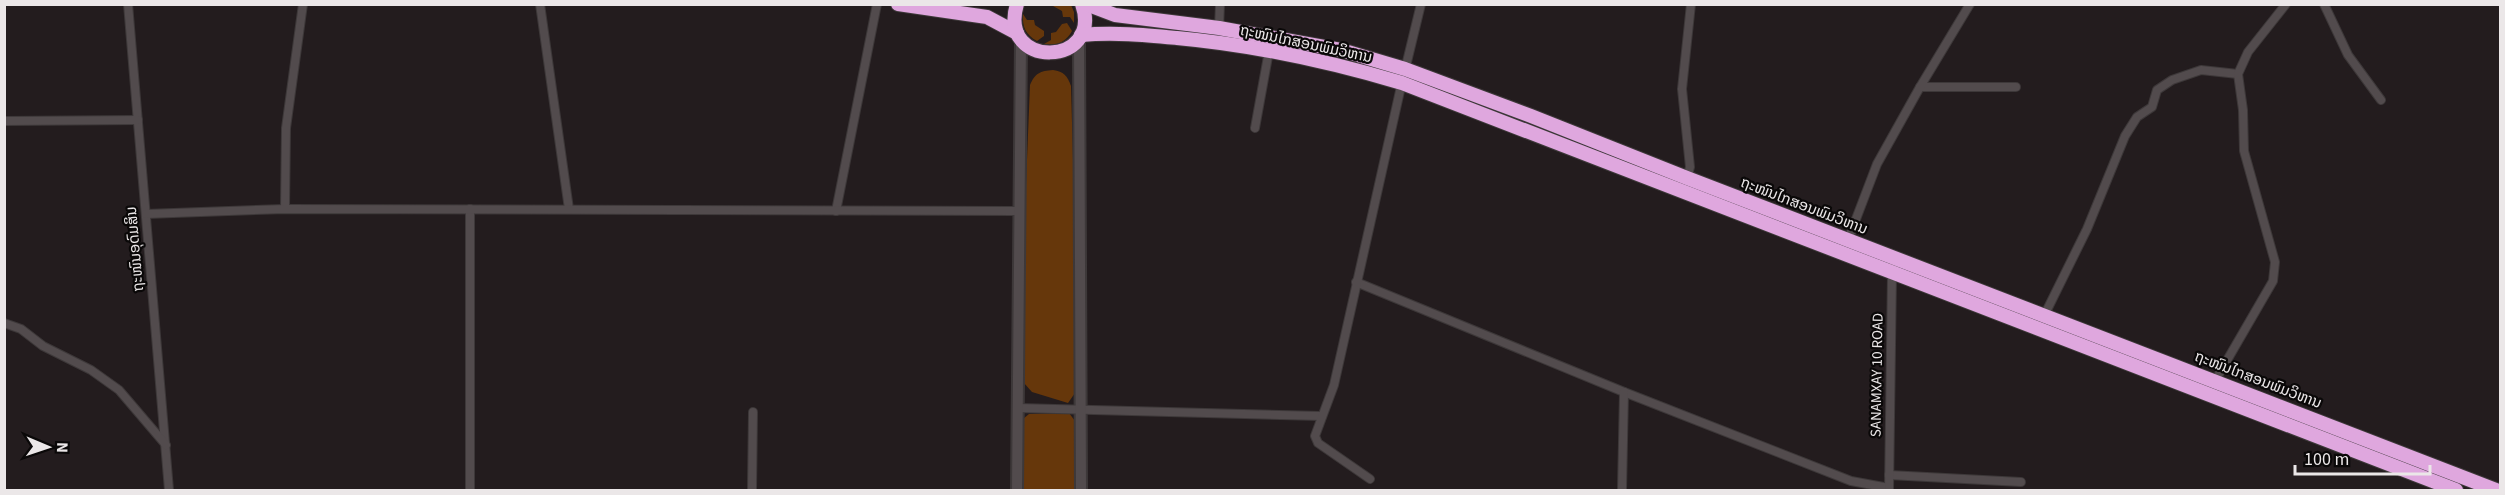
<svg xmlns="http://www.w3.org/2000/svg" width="2505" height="495" font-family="'Source Sans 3','Noto Sans Lao',sans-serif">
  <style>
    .green { fill: #66370b }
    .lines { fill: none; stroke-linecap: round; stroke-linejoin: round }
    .street-casing { stroke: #3d3839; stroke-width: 10 }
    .secondary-casing { stroke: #3d3839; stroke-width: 14 }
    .highway-casing { stroke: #3d3839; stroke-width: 16 }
    .street { stroke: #524b4d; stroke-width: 8 }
    .secondary { stroke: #524b4d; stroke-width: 10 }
    .highway { stroke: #dfa7de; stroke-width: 14 }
    .labels { text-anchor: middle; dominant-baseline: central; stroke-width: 4.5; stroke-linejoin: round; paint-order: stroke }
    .street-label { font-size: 15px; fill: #ebe7e8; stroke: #0a0808 }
  </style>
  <rect width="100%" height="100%" fill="#231c1e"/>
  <g class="green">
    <polygon points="1053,6 1071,5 1074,12 1074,23 1070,17 1063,17 1062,11"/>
    <path d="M1023 14 1027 20H1034L1035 25 1044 31V36L1037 41C1026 35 1022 27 1023 14Z"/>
    <path d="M1067 23 1072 31C1066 42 1057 46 1044 44L1051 40V33L1056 32 1062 24Z"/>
    <path d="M1053 70C1064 72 1067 75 1071 86L1075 234V393L1068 403 1032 392 1024 383V234L1030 85C1035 73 1040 71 1053 70Z"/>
    <polygon points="1069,413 1075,421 1075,490 1022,490 1023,419 1029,414"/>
  </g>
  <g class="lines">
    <defs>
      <g id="street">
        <polyline points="128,4 169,490"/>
        <polyline points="540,4 569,209"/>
        <polyline points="2324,4 2348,55 2381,100"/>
        <polyline points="1219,28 1220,4"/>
        <polyline points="1405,70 1421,4"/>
        <polyline points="1920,87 2016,87"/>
        <polyline points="4,121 138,120"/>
        <polyline points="1255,128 1269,51"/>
        <polyline points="1687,178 1690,167 1682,89 1691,4"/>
        <polyline points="285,209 286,128 303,4"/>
        <polyline points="470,209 470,490"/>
        <polyline points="836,211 877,4"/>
        <polyline points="146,214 285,209 1019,211"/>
        <polyline points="1848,240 1877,164 1920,87 1970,4"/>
        <polyline points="1356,282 1624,392 1851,481 1889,488"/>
        <polyline points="2044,316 2087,229 2125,136 2137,117 2152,107 2157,90 2172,80 2201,70 2238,74"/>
        <polyline points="4,323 21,329 43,346 91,370 119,390 166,445"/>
        <polyline points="2215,381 2273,281 2275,262 2244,151 2243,110 2238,74 2248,52 2286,4"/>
        <polyline points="1018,408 1321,416"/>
        <polyline points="1889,475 2021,482"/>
        <polyline points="1370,479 1318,443 1315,436 1334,385 1402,82"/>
        <polyline points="752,490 753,412"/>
        <polyline points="1622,490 1624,392"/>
        <polyline points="1889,490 1892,273 1897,260"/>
      </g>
      <g id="secondary">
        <polyline points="1079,39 1081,490"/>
        <polyline points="1017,490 1021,39"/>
      </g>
      <g id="highway">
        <polyline points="898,4 987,17 1017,33"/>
        <path d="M1017 4C997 70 1104 67 1082 4"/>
        <polyline points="1086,4 1115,15 1219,28 1341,50 1405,69 1531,116 1687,178 2496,490"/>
        <path d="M1081 35C1114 32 1145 35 1177 38 1254 45 1328 61 1402 83L2456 490"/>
      </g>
    </defs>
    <use href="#street" class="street-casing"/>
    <use href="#secondary" class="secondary-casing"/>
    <use href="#highway" class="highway-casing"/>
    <use href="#street" class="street"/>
    <use href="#secondary" class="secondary"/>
    <use href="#highway" class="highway"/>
  </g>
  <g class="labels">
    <g class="street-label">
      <text transform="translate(1306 44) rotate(12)">ຖະໜົນໄກສອນພົມວິຫານ</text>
      <text transform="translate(1804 206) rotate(21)">ຖະໜົນໄກສອນພົມວິຫານ</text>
      <text transform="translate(135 249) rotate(-95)">ຖະໜົນອຸດົມສິນ</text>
      <text transform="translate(1877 375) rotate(-89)">SANAMXAY 10 ROAD</text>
      <text transform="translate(2258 380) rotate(21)">ຖະໜົນໄກສອນພົມວິຫານ</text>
    </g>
  </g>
  <rect width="2505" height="495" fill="none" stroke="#ebe7e8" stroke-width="12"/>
  <g transform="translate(48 447) rotate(92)" stroke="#0a0808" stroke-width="4.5" paint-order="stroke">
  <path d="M0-4.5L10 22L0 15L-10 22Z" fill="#ebe7e8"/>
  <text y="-9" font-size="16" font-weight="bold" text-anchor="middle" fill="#ebe7e8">N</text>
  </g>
  <path d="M2295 465v9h135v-9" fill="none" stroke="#ebe7e8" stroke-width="3"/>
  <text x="2304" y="465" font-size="18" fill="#ebe7e8" stroke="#0a0808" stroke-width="4.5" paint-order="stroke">100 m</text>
</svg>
